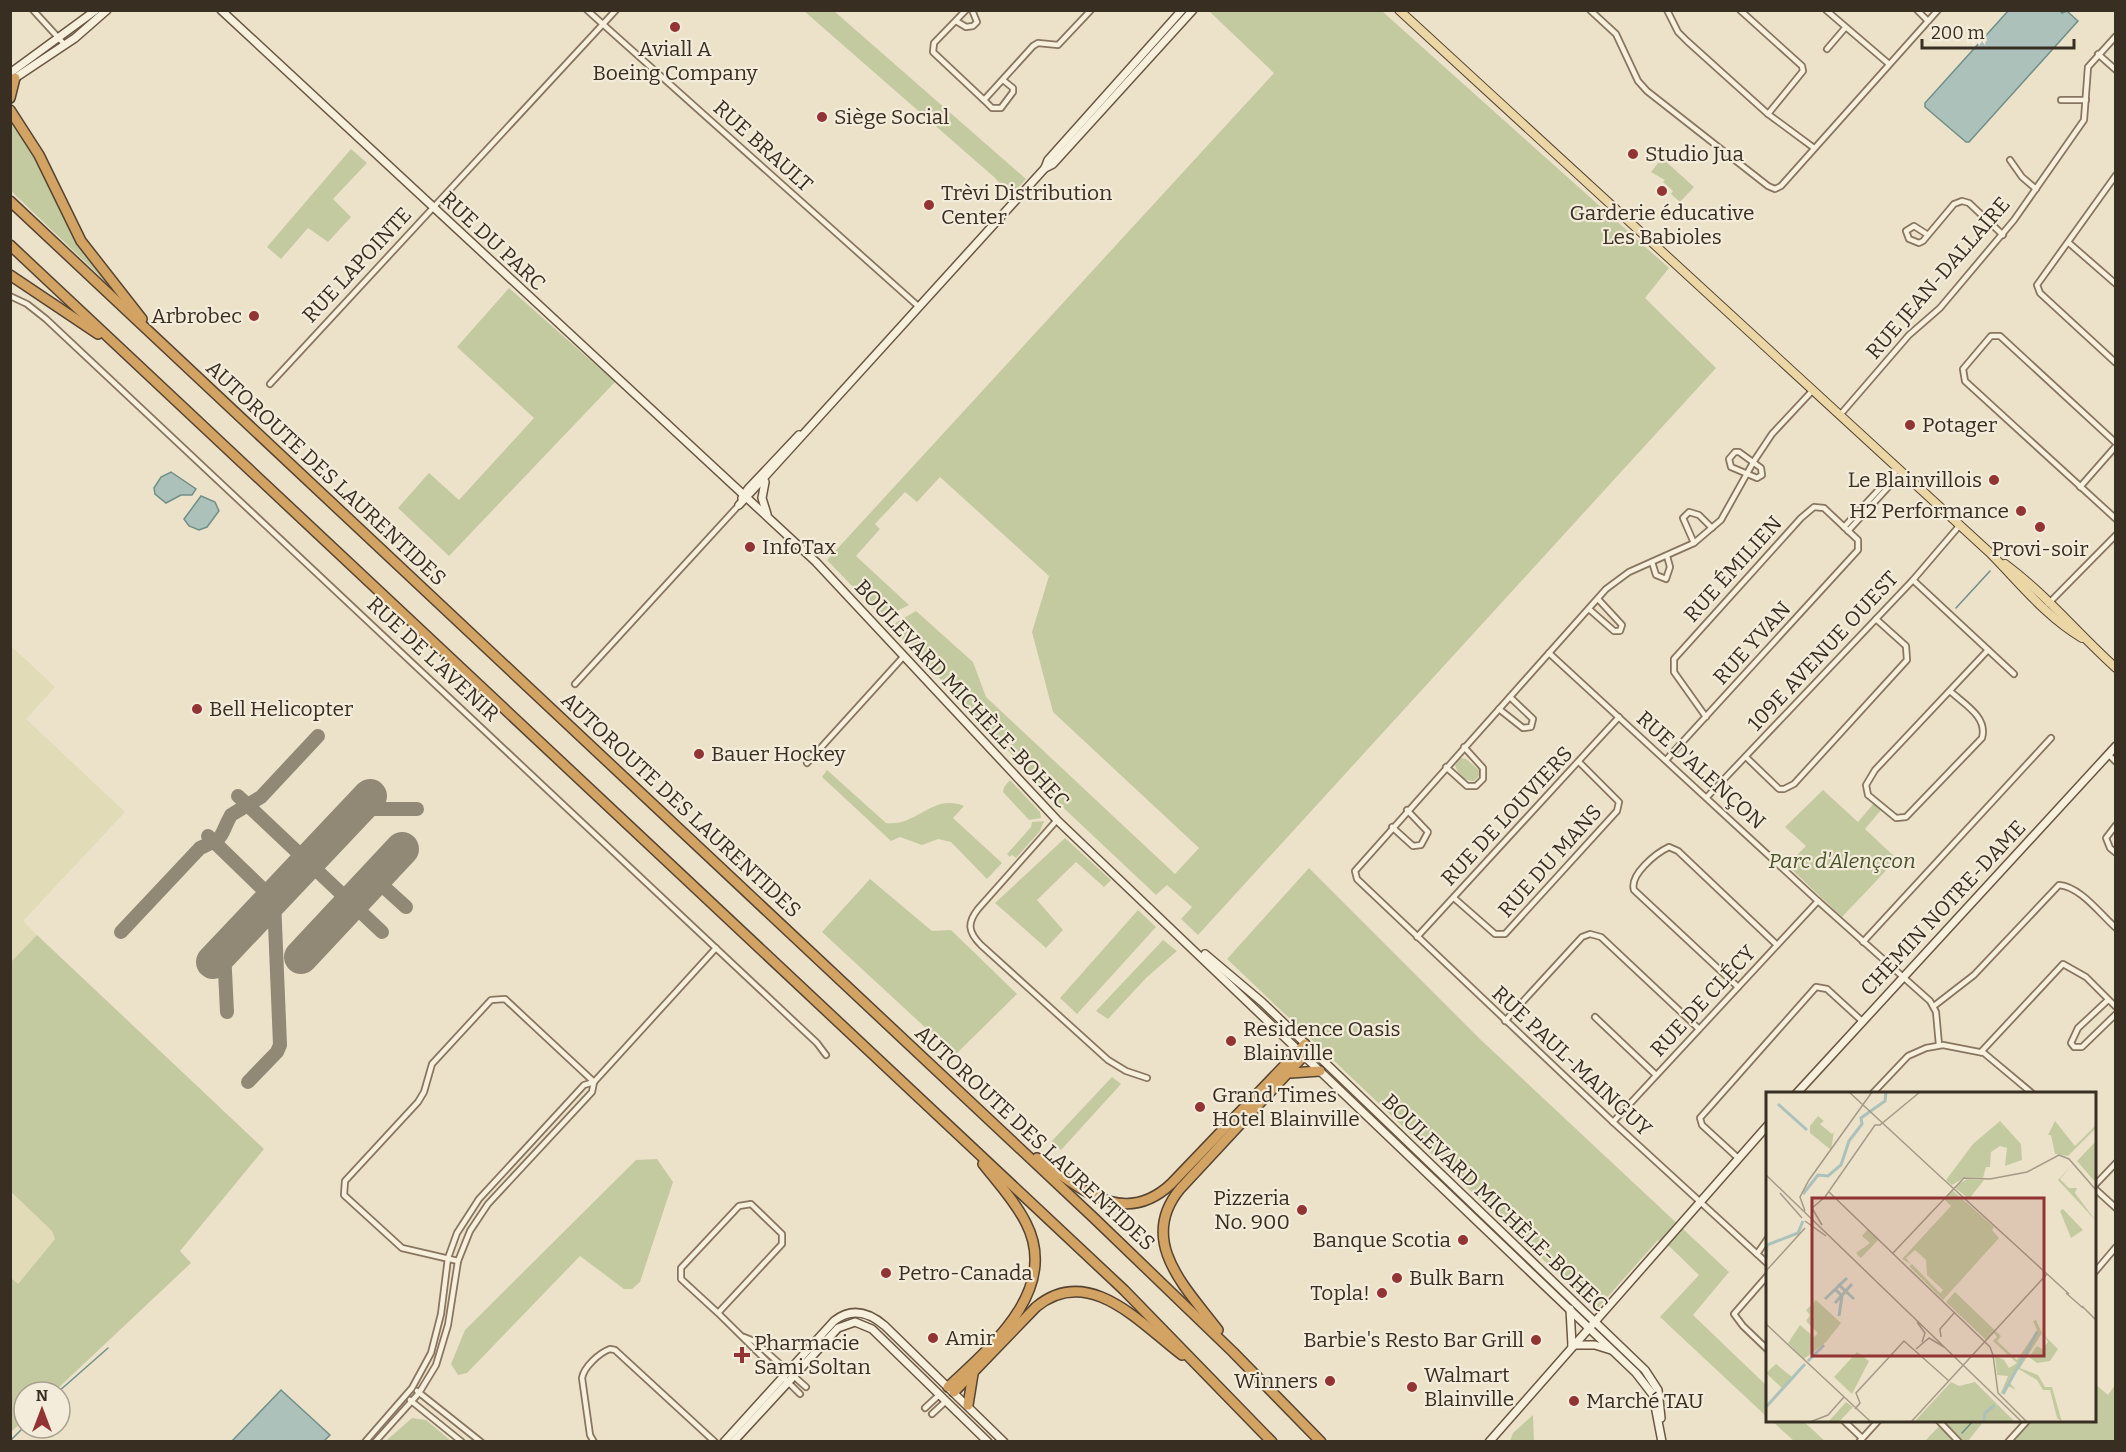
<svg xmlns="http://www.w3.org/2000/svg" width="2126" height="1452" font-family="Bitter,serif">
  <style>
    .farmland { fill: #e1dbb8 }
    .green { fill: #c4ca9f }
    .water { fill: #abc1ba; stroke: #718f88; stroke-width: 1.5 }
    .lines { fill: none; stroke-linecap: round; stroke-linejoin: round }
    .stream { stroke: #718f88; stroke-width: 1.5 }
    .taxiway { stroke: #928876; stroke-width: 14 }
    .runway { stroke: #928876; stroke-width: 34 }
    .street-casing { stroke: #887560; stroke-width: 8 }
    .secondary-casing { stroke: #6a5743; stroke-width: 10 }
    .primary-casing { stroke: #564433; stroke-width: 10 }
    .highway-casing { stroke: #564433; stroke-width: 12 }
    .street { stroke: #f7f0dd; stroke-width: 4.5 }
    .secondary { stroke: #f7f0dd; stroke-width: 7 }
    .primary { stroke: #ebd6a6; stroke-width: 8 }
    .highway { stroke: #d3a363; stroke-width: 9 }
    .poi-dot { fill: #923434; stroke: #f4ecda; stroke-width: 2 }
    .labels { text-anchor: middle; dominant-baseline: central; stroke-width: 4.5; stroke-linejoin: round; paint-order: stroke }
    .poi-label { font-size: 21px; fill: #392e22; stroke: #f4ecda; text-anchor: start }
    .street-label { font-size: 21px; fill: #392e22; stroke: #f4ecda }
    .park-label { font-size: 21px; font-style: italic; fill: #49542a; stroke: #f4ecda }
    .inset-river { fill: none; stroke: #abc1ba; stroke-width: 3 }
    .inset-road { fill: none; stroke: #a49a87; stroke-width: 1.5 }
    .view { fill: #923434; fill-opacity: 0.15; stroke: #923434; stroke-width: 3 }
    .inset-edge { fill: none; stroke: #392e22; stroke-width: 3 }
  </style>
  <rect width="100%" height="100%" fill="#ece2ca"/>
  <g class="farmland">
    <polygon points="10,645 55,687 26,719 125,812 23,921 37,935 11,962"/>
    <polygon points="10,1192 52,1231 55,1239 18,1284 11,1278"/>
  </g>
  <g class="green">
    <polygon points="804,11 834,11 1026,179 1011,195 994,177"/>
    <polygon points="1209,11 1382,11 1669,268 1645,298 1716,368 1198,935 1181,919 1192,907 1167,885 1156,895 1053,798 890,626 916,611 973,662 986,697 1175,874 1199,848 1053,712 1032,632 1049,576 940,477 917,502 905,492 875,524 880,529 856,556 909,605 883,618 827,560 1274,73"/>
    <polygon points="10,118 42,168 74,235 105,281 11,191"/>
    <polygon points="351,149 367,163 333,199 351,217 328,242 308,228 281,259 267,247"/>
    <polygon points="1662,158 1694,187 1680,202 1671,194 1673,191 1663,182 1665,180 1651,172"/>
    <polygon points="509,288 615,382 449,556 398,508 429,473 459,500 534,418 457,347"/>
    <path d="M1461 758 1466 759 1479 770V776L1474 781C1466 782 1457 773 1455 765Z"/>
    <path d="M827 770 886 823C917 827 932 793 964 806L953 818 1002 863 987 879 951 842 938 839 922 845 900 837 891 841 822 777Z"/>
    <polygon points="1010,780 1040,812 1041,818 1029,820 1003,792 1004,787"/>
    <polygon points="1823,790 1858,822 1874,803 1881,810 1865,829 1897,859 1842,917 1787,865 1806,846 1785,827"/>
    <polygon points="1044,821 1040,831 1016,858 1012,855 1010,857 1007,854 1031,827 1032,822"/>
    <polygon points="1065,838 1111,880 1104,887 1076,862 1037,900 1063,930 1046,948 995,903"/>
    <polygon points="1309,868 1480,1039 1729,1272 1693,1315 1767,1386 1767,1417 1660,1317 1699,1275 1670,1247 1658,1240 1596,1310 1227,959"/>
    <polygon points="870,879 932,931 951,930 1017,994 955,1055 822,932"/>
    <polygon points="1138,910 1156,927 1077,1014 1060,998"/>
    <polygon points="37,935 264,1149 180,1251 191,1263 54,1392 24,1392 24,1420 11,1432 11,1278 18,1284 55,1239 52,1231 11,1192 11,962"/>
    <polygon points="1163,940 1177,951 1146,978 1108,1019 1096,1011"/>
    <polygon points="1112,1077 1121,1084 1061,1150 1051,1142"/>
    <polygon points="657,1159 673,1182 640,1282 632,1289 624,1289 580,1256 467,1373 458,1375 451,1364 465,1330 636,1160"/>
    <polygon points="2095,1384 2108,1395 2115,1385 2115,1441 2013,1441 2033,1421 2094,1420"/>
    <polygon points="1533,1415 1534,1441 1510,1441 1513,1433"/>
    <polygon points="412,1418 426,1420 451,1441 386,1441"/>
    <polygon points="1772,1421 1803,1421 1825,1441 1794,1441"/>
    <polygon points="1944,1421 1984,1421 1968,1441 1924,1442"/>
  </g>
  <g class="water">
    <polygon points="2059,10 2062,13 2067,11 2078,21 1969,142 1966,142 1925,107 1925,103 2008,11"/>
    <polygon points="171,472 196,489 192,495 181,495 166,503 155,494 154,488 161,477"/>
    <polygon points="201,496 215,502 219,511 207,527 199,530 189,526 184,519"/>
    <polygon points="281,1390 330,1435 324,1441 232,1441"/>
  </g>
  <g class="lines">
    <g class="stream">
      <polyline points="1956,608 1990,571"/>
      <polyline points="58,1392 108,1348"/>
      <polyline points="1962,1433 1974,1420"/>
      <polyline points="10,1441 24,1427"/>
    </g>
    <g class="taxiway">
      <polyline points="238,796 382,932"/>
      <polyline points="365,802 373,809 417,809"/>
      <polyline points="208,836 274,900 280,1045 277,1052 248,1082"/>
      <polyline points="374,878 406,907"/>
      <path d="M121 932 200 848C227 836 218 839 231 815L261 797 318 736"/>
      <polyline points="224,951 227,1012"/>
    </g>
    <g class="runway">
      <polyline points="301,957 402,849"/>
      <polyline points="213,962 370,796"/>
    </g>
    <defs>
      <g id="street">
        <polyline points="33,10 65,45"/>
        <polyline points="587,10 918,306"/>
        <polyline points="966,10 934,43 933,52 984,100 1033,46 1038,43 1058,45 1091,10"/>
        <polyline points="1590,10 1616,34 1638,81 1647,91 1768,186 1775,189 1781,186 1938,10"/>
        <polyline points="1667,10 1678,32 1687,41 1768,114 1814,148"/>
        <polyline points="1740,10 1802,66 1803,71 1768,114"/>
        <polyline points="1826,10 1889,64"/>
        <polyline points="1917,10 1928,21"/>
        <polyline points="956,21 966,27 973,26 977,22 972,10"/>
        <polyline points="1827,49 1845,28"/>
        <polyline points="2098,54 2116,70"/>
        <polyline points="984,100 992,108 1001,108 1013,92 1013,88 1003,80"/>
        <polyline points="2061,100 2086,100"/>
        <polyline points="2010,160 2022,177 2036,189"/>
        <polyline points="2116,175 2037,285 2040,293 2116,363"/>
        <polyline points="1928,235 1914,226 1906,231 1909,239 1919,243 1923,241 1954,204 1962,201 1969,203 2003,235"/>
        <polyline points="2069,243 2116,284"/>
        <polyline points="10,296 27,304 46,319 817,1043 826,1055"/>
        <polyline points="270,384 616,10"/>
        <polyline points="1840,415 1909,335 1940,308 2014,220 2084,120 2088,67 2116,36"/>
        <polyline points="2116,443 2000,336 1991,336 1963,369 1965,381 2116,519"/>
        <polygon points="1735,452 1739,452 1761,468 1762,475 1757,478 1731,467 1729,459"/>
        <polyline points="2080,487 2116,446"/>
        <polyline points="1844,527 1898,469"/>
        <polyline points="1848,531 1902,472"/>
        <polyline points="1694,543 1683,518 1689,512 1699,515 1712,528"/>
        <polyline points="1652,562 1656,575 1666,579 1670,567 1667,556"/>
        <polyline points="1913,580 2014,674"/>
        <polyline points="2048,604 2116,535"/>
        <polyline points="1589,609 1614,631 1620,631 1622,625 1598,599"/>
        <polyline points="1549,653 1818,901 1930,1001 1936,1012 1939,1045"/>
        <polyline points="575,684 739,505"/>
        <path d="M1950 691C1964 704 1988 717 1982 738L1906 817 1896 818 1868 795 1866 785 1875 770 1988 650"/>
        <polyline points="1499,709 1523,728 1531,727 1533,719 1510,697"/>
        <polyline points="2108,754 2116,762"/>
        <polyline points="1746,757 1779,789 1784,789 1794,784 1907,660 1906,646 1876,619"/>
        <polyline points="1666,760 1858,550 1858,540 1824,508 1814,507 1801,518 1674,659 1674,672 1706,717"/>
        <polyline points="807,763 904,656"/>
        <polyline points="1446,767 1467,786 1476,786 1483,779 1483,768 1464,747"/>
        <polyline points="1707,797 1913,580 1960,525"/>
        <path d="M1057 820 978 909C967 923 968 932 981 945L1108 1060 1126 1071 1147 1078"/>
        <polyline points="2116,825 2106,838 2110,848 2116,853"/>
        <polyline points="1392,827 1413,846 1421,845 1428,832 1407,810"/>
        <polyline points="1454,898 1495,934 1505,934 1617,811 1619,802 1579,762"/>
        <polyline points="1417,937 1619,717"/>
        <polyline points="1863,942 2051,738"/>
        <path d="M1738 987 1634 890C1629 875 1656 853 1669 847L1678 851 1777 945"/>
        <polyline points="2108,1000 2078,1028 2071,1043 2074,1047 2082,1047 2116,1014"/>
        <path d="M1934 1006 1974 975 2059 885C2081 887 2100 914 2116 928"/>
        <polyline points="1595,1017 1656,1075"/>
        <polyline points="1505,1021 1582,937 1590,934 1601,937 1699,1029"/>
        <polyline points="1981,1052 2063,964 2086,977 2116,1007"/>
        <polyline points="1872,1094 1908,1056 1926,1048 1943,1045 1984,1053 2033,1094"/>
        <polyline points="1613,1122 1818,901"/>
        <polyline points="1738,1158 1702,1125 1700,1118 1816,987 1827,989 1862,1021"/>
        <polyline points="2094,1186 2116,1163"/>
        <polyline points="2094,1188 2116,1208"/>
        <polyline points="1757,1254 1768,1238"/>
        <polyline points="458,1261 402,1248 344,1195 345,1181 418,1102 424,1092 432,1064 491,1000 505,999 594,1082"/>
        <polyline points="1768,1264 1613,1122 1357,879 1355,871 1606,589 1629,572 1694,543 1721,520 1754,461 1772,434 1813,390"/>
        <polyline points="2094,1273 2116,1247"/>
        <polyline points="1768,1275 1734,1314 1743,1326 1768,1350"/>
        <polyline points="718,1313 681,1279 681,1268 739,1206 751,1204 782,1234 782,1244 718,1313 800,1394"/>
        <polyline points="744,1337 754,1341 806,1387"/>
        <polyline points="417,1391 481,1442"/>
        <polyline points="410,1400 462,1442"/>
        <polyline points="925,1408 939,1395"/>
        <polyline points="932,1414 946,1401"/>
        <polyline points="1843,1420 1862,1438"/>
        <polyline points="1938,1420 1959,1442"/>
        <polyline points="365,1442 412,1388 431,1353 441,1314 448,1258 457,1233 479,1199 584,1085 594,1082 716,948"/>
        <polyline points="375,1442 419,1393 436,1365 448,1325 458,1261 470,1231 488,1204 592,1092 594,1082"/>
        <path d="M594 1442 590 1435 582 1378C584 1367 599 1353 610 1349L615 1350 715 1442"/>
        <polyline points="1859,1442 1879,1420"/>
        <polyline points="2008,1442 2028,1420"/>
      </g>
      <g id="secondary">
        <polyline points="221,10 816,562 1057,820 1636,1373 1653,1395 1662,1442"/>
        <polyline points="10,73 96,10"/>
        <polyline points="12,80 75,38 107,10"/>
        <polyline points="1045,168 1053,164 1193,10"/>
        <polyline points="765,482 762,498 767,514"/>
        <polyline points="742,498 748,489 799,435"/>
        <polyline points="739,505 1045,168 1048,160 1182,10"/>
        <polyline points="1205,954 1262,1002 1645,1370 1658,1390 1661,1418"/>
        <polyline points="1796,1094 2116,746"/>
        <polyline points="1570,1309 1572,1345"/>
        <polyline points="1572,1345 1595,1345 1611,1350"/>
        <path d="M724 1442 834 1321C852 1307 869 1312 885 1326L1004 1442"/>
        <polyline points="733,1442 838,1328 855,1322 872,1329 988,1442"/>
        <polyline points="1489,1442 1768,1125"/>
      </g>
      <g id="primary">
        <path d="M1399 10 1989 552C2019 582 2045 616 2082 638"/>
        <path d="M2005 564C2047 595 2078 634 2116 668"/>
      </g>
      <g id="highway">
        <polyline points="10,98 15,78"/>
        <polyline points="10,110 39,155 81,241 142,319"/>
        <polyline points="10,201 1095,1219 1233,1352 1321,1442"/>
        <polyline points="10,245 1124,1290 1272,1442"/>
        <polyline points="10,275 98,334"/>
        <polyline points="1291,1073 1320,1071"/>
        <path d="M1037 1158C1079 1187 1123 1229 1171 1184L1305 1044"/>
        <path d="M1218 1330C1186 1288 1137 1241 1180 1189L1310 1049"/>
        <path d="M948 1387C992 1346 1060 1289 1026 1223 1015 1201 998 1183 983 1164"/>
        <path d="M954 1392 1036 1307C1089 1263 1141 1324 1182 1355"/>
        <polyline points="968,1405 973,1374"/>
      </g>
    </defs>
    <use href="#street" class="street-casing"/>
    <use href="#secondary" class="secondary-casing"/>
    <use href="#primary" class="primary-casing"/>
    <use href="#highway" class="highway-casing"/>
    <use href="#street" class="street"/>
    <use href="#secondary" class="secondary"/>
    <use href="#primary" class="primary"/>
    <use href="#highway" class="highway"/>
  </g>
  <g class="poi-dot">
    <circle cx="675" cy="27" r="6"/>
    <circle cx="822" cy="117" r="6"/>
    <circle cx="1633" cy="154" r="6"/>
    <circle cx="1662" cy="191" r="6"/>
    <circle cx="929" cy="205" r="6"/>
    <circle cx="254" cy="316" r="6"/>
    <circle cx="1910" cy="425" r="6"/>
    <circle cx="1994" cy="480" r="6"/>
    <circle cx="2021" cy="511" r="6"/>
    <circle cx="2040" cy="527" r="6"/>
    <circle cx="750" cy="547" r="6"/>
    <circle cx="197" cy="709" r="6"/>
    <circle cx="699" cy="754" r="6"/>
    <circle cx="1231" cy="1041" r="6"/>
    <circle cx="1200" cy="1107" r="6"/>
    <circle cx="1302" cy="1210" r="6"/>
    <circle cx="1463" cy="1240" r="6"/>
    <circle cx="886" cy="1273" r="6"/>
    <circle cx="1397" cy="1278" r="6"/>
    <circle cx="1382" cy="1293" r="6"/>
    <circle cx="933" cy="1338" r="6"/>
    <circle cx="1536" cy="1340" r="6"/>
    <path d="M739 1346h6v6h6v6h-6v6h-6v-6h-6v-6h6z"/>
    <circle cx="1330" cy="1381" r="6"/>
    <circle cx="1412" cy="1387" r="6"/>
    <circle cx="1574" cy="1401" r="6"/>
  </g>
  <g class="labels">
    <g class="poi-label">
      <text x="675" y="49" text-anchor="middle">Aviall A<tspan x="675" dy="24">Boeing Company</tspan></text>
      <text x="834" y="117">Siège Social</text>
      <text x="1645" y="154">Studio Jua</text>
      <text x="941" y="193">Trèvi Distribution<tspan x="941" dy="24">Center</tspan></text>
      <text x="1662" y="213" text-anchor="middle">Garderie éducative<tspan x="1662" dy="24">Les Babioles</tspan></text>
      <text x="242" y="316" text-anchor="end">Arbrobec</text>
      <text x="1922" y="425">Potager</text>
      <text x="1982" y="480" text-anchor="end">Le Blainvillois</text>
      <text x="2009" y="511" text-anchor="end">H2 Performance</text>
      <text x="762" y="547">InfoTax</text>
      <text x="2040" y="549" text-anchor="middle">Provi-soir</text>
      <text x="209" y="709">Bell Helicopter</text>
      <text x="711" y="754">Bauer Hockey</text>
      <text x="1243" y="1029">Residence Oasis<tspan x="1243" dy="24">Blainville</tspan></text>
      <text x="1212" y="1095">Grand Times<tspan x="1212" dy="24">Hotel Blainville</tspan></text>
      <text x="1290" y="1198" text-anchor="end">Pizzeria<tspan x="1290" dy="24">No. 900</tspan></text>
      <text x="1451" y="1240" text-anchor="end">Banque Scotia</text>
      <text x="898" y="1273">Petro-Canada</text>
      <text x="1409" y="1278">Bulk Barn</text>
      <text x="1370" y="1293" text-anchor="end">Topla!</text>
      <text x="945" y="1338">Amir</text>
      <text x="1524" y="1340" text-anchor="end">Barbie's Resto Bar Grill</text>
      <text x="754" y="1343">Pharmacie<tspan x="754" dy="24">Sami Soltan</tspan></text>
      <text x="1424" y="1375">Walmart<tspan x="1424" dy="24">Blainville</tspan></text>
      <text x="1318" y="1381" text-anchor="end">Winners</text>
      <text x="1586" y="1401">Marché TAU</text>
    </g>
    <g class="street-label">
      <text transform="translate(763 146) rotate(42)">RUE BRAULT</text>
      <text transform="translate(493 241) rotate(43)">RUE DU PARC</text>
      <text transform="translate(357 265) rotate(-47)">RUE LAPOINTE</text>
      <text transform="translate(1938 278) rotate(-49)">RUE JEAN-DALLAIRE</text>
      <text transform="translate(326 473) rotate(43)">AUTOROUTE DES LAURENTIDES</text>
      <text transform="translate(1733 569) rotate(-48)">RUE ÉMILIEN</text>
      <text transform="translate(1752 643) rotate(-48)">RUE YVAN</text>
      <text transform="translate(1823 651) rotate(-47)">109E AVENUE OUEST</text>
      <text transform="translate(433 659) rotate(43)">RUE DE L'AVENIR</text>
      <text transform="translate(962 694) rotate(47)">BOULEVARD MICHÈLE-BOHEC</text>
      <text transform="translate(1701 770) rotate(42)">RUE D'ALENÇON</text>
      <text transform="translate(681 805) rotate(43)">AUTOROUTE DES LAURENTIDES</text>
      <text transform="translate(1507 816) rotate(-47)">RUE DE LOUVIERS</text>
      <text transform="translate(1550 861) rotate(-48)">RUE DU MANS</text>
      <text transform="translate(1943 908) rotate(-47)">CHEMIN NOTRE-DAME</text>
      <text transform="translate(1703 1001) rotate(-47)">RUE DE CLÉCY</text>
      <text transform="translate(1572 1061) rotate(43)">RUE PAUL-MAINGUY</text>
      <text transform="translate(1035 1138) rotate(43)">AUTOROUTE DES LAURENTIDES</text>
      <text transform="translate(1495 1203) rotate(44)">BOULEVARD MICHÈLE-BOHEC</text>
    </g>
    <g class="park-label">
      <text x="1842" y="861">Parc d'Alençcon</text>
    </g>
  </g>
  <g transform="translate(1766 1092)">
    <rect width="330" height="330" fill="#ece2ca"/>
    <path d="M52 24 58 29 54 32 66 42 68 40 65 58 44 41V34ZM234 29 255 52 256 68 239 74 241 56 234 54 225 60 224 75H220L217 86 200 85 186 93 180 88 207 52ZM289 29 309 54 330 33V36L302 64 289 62 285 43H282ZM330 49V91L311 69ZM306 73 294 87 303 96H311L309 101 330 129 292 88ZM201 87 218 88 203 107 188 95ZM186 98 228 135 226 138 233 146 177 208 143 174 146 172 174 201 177 198 161 183 160 168 149 158 140 166 145 172 136 167 185 114 178 107ZM297 117 317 138 305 146 294 119ZM102 137 113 147 95 166 90 161 104 151 96 144ZM189 200 235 244 231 249 251 268 271 238 267 229 270 228 276 241 254 276 272 283 279 295H286L296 330 291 326 284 298H277L271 288 251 276 243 290 250 298 242 294 234 303 242 284 231 283 229 264 238 268 243 276 251 271 227 249 231 245 228 241 220 248 180 210ZM50 208 75 231 60 250 38 267 22 251 34 233 48 245 52 241 40 229 44 223 40 218ZM277 242 292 257 284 269 271 271 263 265 271 254 276 257 282 250ZM91 260 103 269 86 302 68 285ZM10 272 26 285 16 296 0 281ZM185 290 193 294 209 290 249 330H148ZM80 310 87 315 73 330H62Z" fill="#c4ca9f"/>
    <path class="inset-river" d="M12 12 41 38M37 102 52 83 62 84 75 73 83 49 96 32 95 26 119 9 120 0M0 166 1 153 32 141 37 129M72 192 88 207M69 197 76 204 73 224M59 207 81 186M69 211 86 192M260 262 271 240M42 269 58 253M237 302 258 264M0 315 39 272M218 330 219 321 229 313"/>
    <path class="inset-road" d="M83 0 177 87M0 83 256 330M176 86 303 202M63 100 224 255 227 263M14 101 36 126M46 116 59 105 109 33H114L154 0M46 116 56 133M39 119 34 105 43 88 106 0M39 129 60 144M127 161 198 86 224 87 261 80 293 63 303 67 330 98M0 179 39 136M300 201 317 216M316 214 330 228M151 230 159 241 156 250M0 232 105 330M175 245 174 237 189 220M150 257 163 246 178 255M227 263 232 301 261 330M89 317 94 311 90 301 138 249 183 289M44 330 62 323 78 305M145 330 281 182"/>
    <path class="view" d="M46 106H278V264H46Z"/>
    <rect width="330" height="330" class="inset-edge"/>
  </g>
  <rect width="2126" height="1452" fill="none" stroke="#392e22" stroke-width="24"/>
  <g transform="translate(42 1410)"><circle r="28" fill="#f4ecda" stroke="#a9a090" stroke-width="1.5"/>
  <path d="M0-4.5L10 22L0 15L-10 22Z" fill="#923434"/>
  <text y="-9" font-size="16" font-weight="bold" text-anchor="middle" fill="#392e22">N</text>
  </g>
  <path d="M1922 39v9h152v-9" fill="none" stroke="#392e22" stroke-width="3"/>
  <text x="1931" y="39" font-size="18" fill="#392e22" stroke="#f4ecda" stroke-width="4.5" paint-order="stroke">200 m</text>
</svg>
